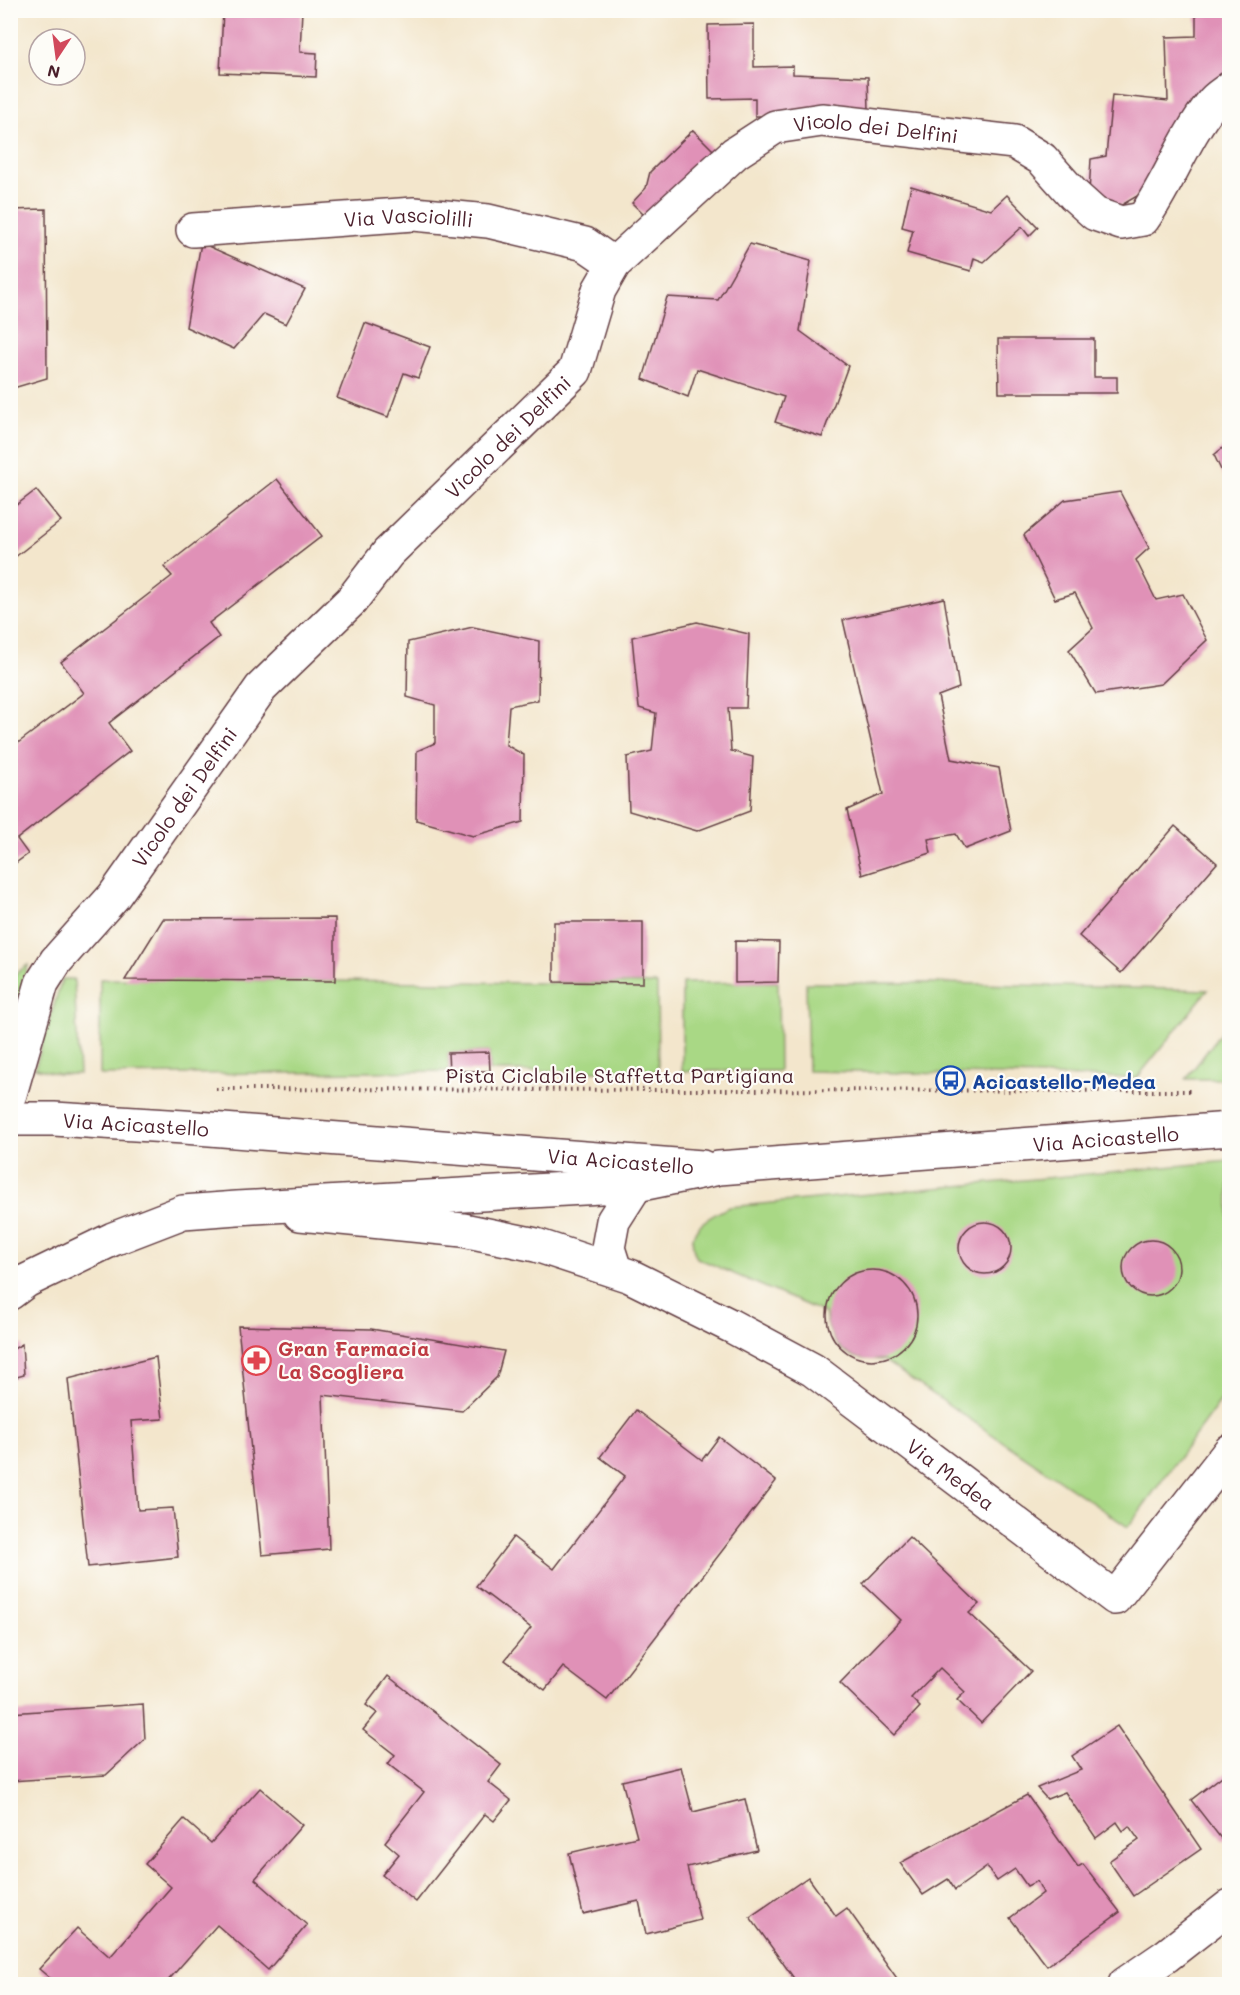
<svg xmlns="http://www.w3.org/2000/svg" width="1240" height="1995" font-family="Mali,sans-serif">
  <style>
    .green { fill: #a9d885; stroke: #7a7c58; stroke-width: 1.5 }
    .building { fill: #e091b7 }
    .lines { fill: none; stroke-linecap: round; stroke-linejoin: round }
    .minor-casing { stroke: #633d43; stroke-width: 36 }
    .secondary-casing { stroke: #633d43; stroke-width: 36 }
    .primary-casing { stroke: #633d43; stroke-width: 36 }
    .path { stroke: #633d43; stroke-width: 4; stroke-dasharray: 1.5 4.5; stroke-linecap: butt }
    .minor { stroke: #fff; stroke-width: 33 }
    .secondary { stroke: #fff; stroke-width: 33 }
    .primary { stroke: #fff; stroke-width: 33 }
    .labels { text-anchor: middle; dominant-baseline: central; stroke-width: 4.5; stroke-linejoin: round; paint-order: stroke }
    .street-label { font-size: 20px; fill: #4a1f2b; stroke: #fdfcf7 }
    .transit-label { font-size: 20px; font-weight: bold; fill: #164399; stroke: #fdfcf7; text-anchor: start }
    .health-label { font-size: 20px; font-weight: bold; fill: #be3a42; stroke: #fdfcf7; text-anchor: start }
  </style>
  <rect width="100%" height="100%" fill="#fdfcf7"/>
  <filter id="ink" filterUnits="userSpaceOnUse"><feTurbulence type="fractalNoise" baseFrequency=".0167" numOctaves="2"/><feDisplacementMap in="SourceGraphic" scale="12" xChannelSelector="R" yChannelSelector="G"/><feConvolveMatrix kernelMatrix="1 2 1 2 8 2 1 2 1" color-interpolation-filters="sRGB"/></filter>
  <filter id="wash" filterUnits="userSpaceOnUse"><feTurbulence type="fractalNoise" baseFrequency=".008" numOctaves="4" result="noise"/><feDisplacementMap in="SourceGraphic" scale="24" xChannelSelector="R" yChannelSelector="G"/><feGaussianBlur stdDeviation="1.35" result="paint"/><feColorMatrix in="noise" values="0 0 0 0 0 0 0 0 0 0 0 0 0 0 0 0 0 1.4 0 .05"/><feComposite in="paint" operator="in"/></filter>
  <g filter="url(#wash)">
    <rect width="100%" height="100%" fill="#f3e6cc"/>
    <g class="green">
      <polygon points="28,965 28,966 11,1025 11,977"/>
      <polygon points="62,979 74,979 79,1074 58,1074 35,1068"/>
      <polygon points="100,979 657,984 658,1071 490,1071 489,1052 448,1053 449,1071 100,1075"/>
      <polygon points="778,982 779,1071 682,1071 682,983"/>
      <polygon points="806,983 943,983 1208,990 1137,1078 808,1071"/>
      <polygon points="1229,1022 1229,1079 1186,1079"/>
      <path d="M1229 1161V1389L1128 1527 883 1360C875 1359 866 1360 858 1358 837 1353 828 1332 825 1313L697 1258C682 1230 707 1218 729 1207Z"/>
    </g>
    <g id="blocks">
      <g class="building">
        <polygon points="223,10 302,10 300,52 317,53 316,77 220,73"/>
        <polygon points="1196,10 1230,10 1230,74 1144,192 1120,206 1105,203 1089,193 1091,159 1106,156 1112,95 1168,101 1166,37 1196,36"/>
        <polygon points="754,24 754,67 793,66 793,74 868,77 869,110 794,116 755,116 755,98 709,99 708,25"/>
        <polygon points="10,41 15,41 12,69 10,69"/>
        <polygon points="693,130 717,154 648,219 632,203 646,188 650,172"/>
        <polygon points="911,186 991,210 1007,195 1038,227 1029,236 1022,227 984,262 974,258 971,271 907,253 913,230 902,227"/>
        <polygon points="46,209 47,378 10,389 10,210"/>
        <polygon points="201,243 305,289 286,324 264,314 234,349 186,327"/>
        <polygon points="750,244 811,261 800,331 848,366 822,437 775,422 784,397 697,369 688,397 643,379 667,297 718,300"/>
        <polygon points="365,323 430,347 418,378 404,373 388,417 337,398"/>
        <polygon points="998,339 1094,339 1094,377 1117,377 1117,393 999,393"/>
        <polygon points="1230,442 1230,489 1214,455"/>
        <polygon points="277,479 322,536 209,623 219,637 109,723 130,751 17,839 28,854 10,867 10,749 84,693 61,662 172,576 164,567"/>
        <polygon points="36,490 61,521 10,561 10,510"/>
        <polygon points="1120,492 1149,548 1136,560 1156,600 1183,594 1207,640 1161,684 1096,694 1069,650 1093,628 1075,593 1055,599 1024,535 1065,500"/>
        <polygon points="944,598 959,688 938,696 951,759 999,768 1011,831 965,849 956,834 928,839 931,853 862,875 847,810 883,794 843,620"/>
        <polygon points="697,622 749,634 746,708 728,708 731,751 753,757 750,811 697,831 629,811 627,757 652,751 656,713 639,708 632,637"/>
        <polygon points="473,627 539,641 538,700 509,706 506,745 524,755 523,822 473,836 416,820 417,751 435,743 435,705 407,697 408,642"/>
        <polygon points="1175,826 1217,863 1121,973 1079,936"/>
        <polygon points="335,918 335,981 125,980 163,919"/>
        <polygon points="554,922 643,922 643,983 554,982"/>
        <polygon points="735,941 779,942 778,982 735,983"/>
        <polygon points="489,1052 490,1071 449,1071 448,1053"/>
        <circle cx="985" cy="1248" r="26"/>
        <circle cx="1151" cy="1268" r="28"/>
        <circle cx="872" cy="1315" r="45"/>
        <polygon points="238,1326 371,1329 504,1351 497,1377 462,1411 323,1395 329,1549 262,1555"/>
        <polygon points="22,1344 24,1375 10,1379 10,1351"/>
        <polygon points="156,1357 163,1419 131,1421 138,1510 173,1508 178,1557 88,1567 68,1379"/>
        <polygon points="636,1410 702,1460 719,1437 776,1481 607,1700 563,1667 545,1690 505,1660 531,1628 476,1586 513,1537 554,1569 625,1476 600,1457"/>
        <polygon points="909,1537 979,1604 969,1613 1031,1671 981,1723 957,1700 965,1692 940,1668 911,1698 920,1707 894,1735 840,1683 901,1620 863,1584"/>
        <polygon points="388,1676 501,1765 488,1782 511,1800 494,1821 485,1814 416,1902 382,1875 399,1854 385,1842 424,1792 388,1764 395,1755 363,1730 377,1713 366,1705"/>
        <polygon points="143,1704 145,1739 106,1775 10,1781 10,1713"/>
        <polygon points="1117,1726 1201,1849 1133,1896 1109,1861 1139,1840 1129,1826 1123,1831 1117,1822 1096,1838 1065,1792 1047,1799 1037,1788 1081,1770 1072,1756"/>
        <polygon points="681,1767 693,1812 745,1799 757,1850 687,1867 700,1920 646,1934 639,1901 583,1914 569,1853 637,1837 622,1781"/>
        <polygon points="1230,1770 1230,1836 1223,1841 1191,1800"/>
        <polygon points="260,1788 302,1825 255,1879 307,1925 268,1970 217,1925 165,1984 57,1984 39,1969 77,1928 110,1957 171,1887 145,1864 184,1819 211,1843"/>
        <polygon points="1027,1795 1078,1867 1083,1864 1120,1912 1047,1966 1010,1918 1043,1893 1037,1881 1027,1886 1015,1869 997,1881 987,1867 955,1890 948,1879 923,1895 900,1863"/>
        <polygon points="808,1877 836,1916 847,1908 901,1984 798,1984 750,1917"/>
      </g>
    </g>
  </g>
  <g filter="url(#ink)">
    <use href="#blocks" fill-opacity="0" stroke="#633d43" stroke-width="1.5"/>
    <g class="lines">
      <defs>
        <g id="minor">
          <path id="s1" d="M193 230 414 214 488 221 585 244 614 264"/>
          <path id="s2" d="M10 1094 42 983 56 961 114 896 261 688 351 601 388 553 575 371 599 290 614 264 735 153 775 127 822 120 1014 142 1042 159 1074 195 1095 214 1121 223 1143 219C1169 182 1184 138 1212 103 1216 97 1224 93 1230 88"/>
          <path id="s3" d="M300 1214 463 1230 536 1245 630 1276 731 1326 813 1370 1115 1598 1230 1451"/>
          <polyline points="615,1270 608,1248 613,1221 636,1185"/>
        </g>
        <g id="secondary">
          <path id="s4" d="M10 1119H54L184 1127 702 1167"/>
        </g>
        <g id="primary">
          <path id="s5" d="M10 1293 26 1281 113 1239 183 1212 237 1208 636 1185 719 1168 1230 1129"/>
          <polyline points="1125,1984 1166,1956 1230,1906"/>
        </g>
      </defs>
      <use href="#minor" class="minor-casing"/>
      <use href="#secondary" class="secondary-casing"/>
      <use href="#primary" class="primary-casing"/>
      <polyline class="path" points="216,1089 1190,1091"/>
      <use href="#minor" class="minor"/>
      <use href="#secondary" class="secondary"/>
      <use href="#primary" class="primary"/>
    </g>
  </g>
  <defs>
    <symbol id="bus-ring" viewBox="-11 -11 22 22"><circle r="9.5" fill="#fdfcf7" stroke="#1a4fb4" stroke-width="1.5"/><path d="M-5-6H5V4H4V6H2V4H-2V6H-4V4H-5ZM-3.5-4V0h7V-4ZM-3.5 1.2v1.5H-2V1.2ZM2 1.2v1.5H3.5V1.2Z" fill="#1a4fb4"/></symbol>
    <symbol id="pharmacy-ring" viewBox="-11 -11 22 22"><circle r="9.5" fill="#fdfcf7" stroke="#e0444e" stroke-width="1.5"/><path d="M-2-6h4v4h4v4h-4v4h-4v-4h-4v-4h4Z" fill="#e0444e"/></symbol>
  </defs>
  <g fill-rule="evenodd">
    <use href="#bus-ring" x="934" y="1064" width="33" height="33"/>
    <use href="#pharmacy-ring" x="240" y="1344" width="33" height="33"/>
  </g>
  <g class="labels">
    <g class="street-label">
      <text stroke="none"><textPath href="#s2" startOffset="1358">Vicolo dei Delfini</textPath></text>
      <text stroke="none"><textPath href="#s1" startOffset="216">Via Vasciolilli</textPath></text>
      <text stroke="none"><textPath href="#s2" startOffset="836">Vicolo dei Delfini</textPath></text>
      <text stroke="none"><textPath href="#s2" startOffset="350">Vicolo dei Delfini</textPath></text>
      <text x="620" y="1075">Pista Ciclabile Staffetta Partigiana</text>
      <text stroke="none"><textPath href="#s4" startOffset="126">Via Acicastello</textPath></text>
      <text stroke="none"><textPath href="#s5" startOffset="1118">Via Acicastello</textPath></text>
      <text stroke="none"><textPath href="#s4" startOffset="612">Via Acicastello</textPath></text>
      <text stroke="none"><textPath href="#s3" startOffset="716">Via Medea</textPath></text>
    </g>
    <g class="transit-label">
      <text x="972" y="1081">Acicastello-Medea</text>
    </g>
    <g class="health-label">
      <text x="278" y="1348">Gran Farmacia<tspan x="278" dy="23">La Scogliera</tspan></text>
    </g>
  </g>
  <rect width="1240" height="1995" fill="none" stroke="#fdfcf7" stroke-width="36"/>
  <g transform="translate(57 57) rotate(193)"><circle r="28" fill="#fdfcf7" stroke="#b5a4a5" stroke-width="1.5"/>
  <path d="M0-4.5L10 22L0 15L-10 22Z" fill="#d1495b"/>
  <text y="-9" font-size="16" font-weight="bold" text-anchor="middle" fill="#4a1f2b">N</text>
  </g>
</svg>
